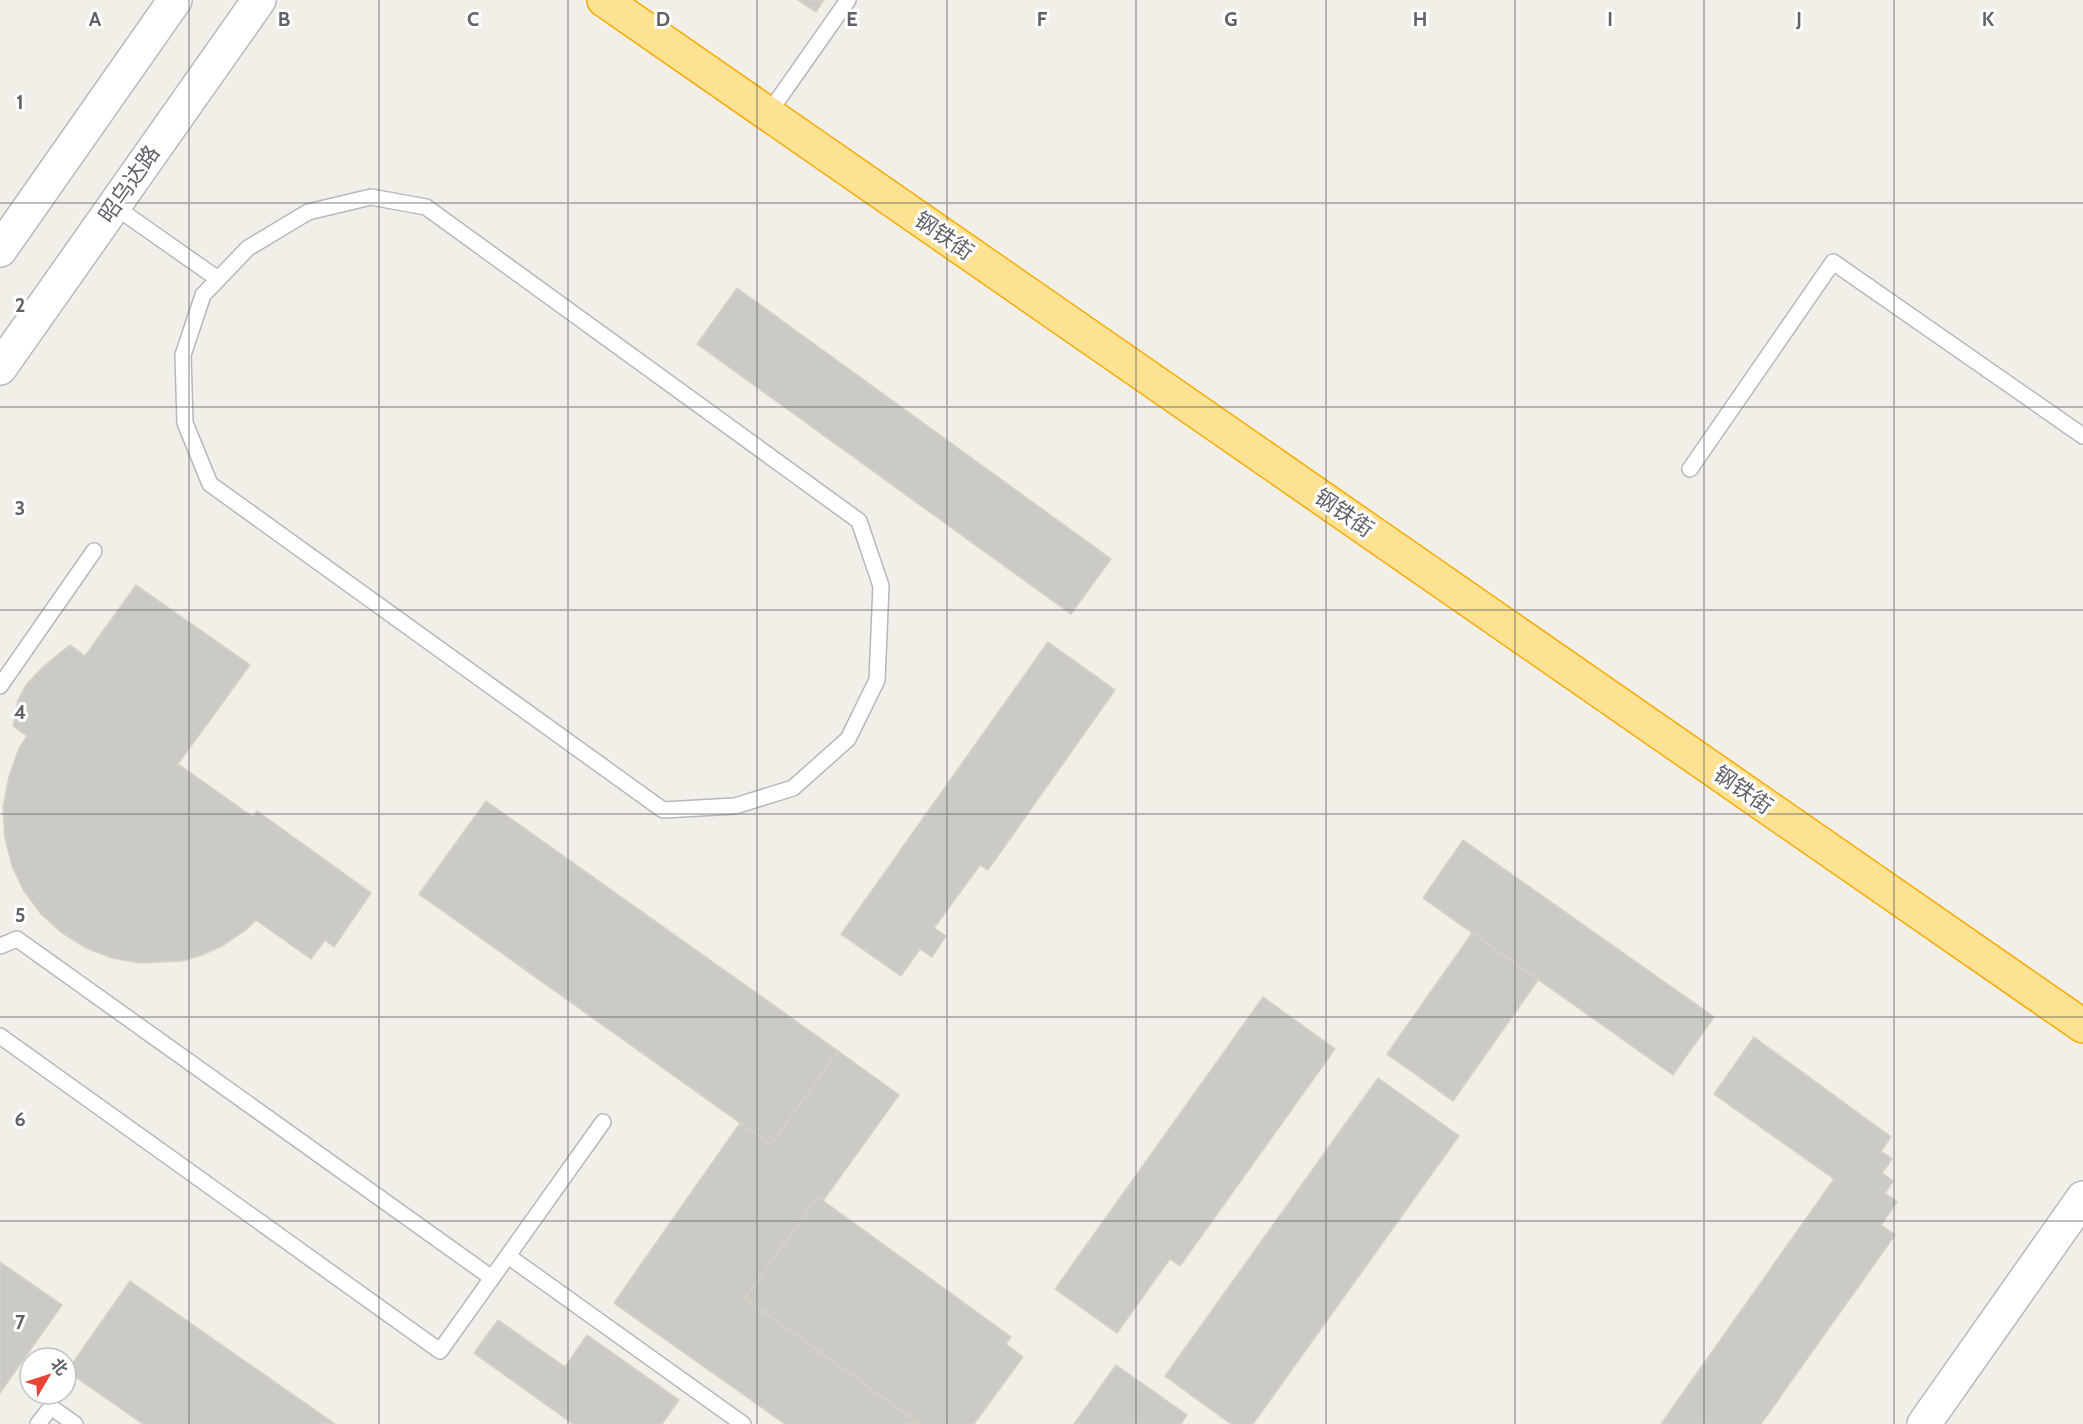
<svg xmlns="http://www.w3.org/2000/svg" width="2083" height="1424" font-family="Cabin,'Noto Sans SC',sans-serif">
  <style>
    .building { fill: #cccac5; stroke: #d6d1c6; stroke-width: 1.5 }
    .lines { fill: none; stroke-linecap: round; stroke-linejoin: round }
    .lane-casing { stroke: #b5b8bc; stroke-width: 18 }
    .secondary-casing { stroke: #b6babf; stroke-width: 36 }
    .highway-casing { stroke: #f9ab00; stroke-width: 36 }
    .lane { stroke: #fff; stroke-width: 15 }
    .secondary { stroke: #fff; stroke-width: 33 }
    .highway { stroke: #fde293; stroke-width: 33 }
    .grid { fill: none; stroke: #5f6368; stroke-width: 1.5; stroke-opacity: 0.55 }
    .labels { text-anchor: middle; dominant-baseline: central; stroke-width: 6; stroke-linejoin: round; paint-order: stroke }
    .street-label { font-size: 22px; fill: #5f6368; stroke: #fff }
    .grid-label { font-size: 20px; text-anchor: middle; font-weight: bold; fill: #5f6368; stroke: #fff; stroke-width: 6; stroke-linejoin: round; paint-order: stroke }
  </style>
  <rect width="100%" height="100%" fill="#f1efe8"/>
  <g class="building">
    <polygon points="798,0 824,0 816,12"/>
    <polygon points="737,288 1111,559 1071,614 697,344"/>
    <polygon points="136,585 250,665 178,764 253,817 257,811 371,893 334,947 325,940 311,959 256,920 247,929 222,946 202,955 182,961 140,963 112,958 86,948 62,933 41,914 24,891 12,866 5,838 3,807 9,777 19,748 27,736 13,726 18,700 26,685 43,667 70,645 85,656"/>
    <polygon points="1048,642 1115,690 988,870 980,865 934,928 946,936 932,957 920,949 901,976 841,934"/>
    <polygon points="486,801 838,1051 771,1145 419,894"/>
    <polygon points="1463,840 1714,1017 1673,1075 1423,898"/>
    <polygon points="1472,933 1538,980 1453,1101 1387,1054"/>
    <polygon points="1263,997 1335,1049 1180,1266 1170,1259 1117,1333 1055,1289"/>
    <polygon points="1754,1037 1891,1137 1881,1151 1892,1159 1882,1173 1893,1181 1885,1193 1897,1202 1881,1225 1895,1235 1761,1424 1661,1424 1834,1179 1714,1094"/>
    <polygon points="838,1051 899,1095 823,1201 818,1197 745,1298 920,1424 785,1424 614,1303 740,1123 771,1145"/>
    <polygon points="1378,1078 1459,1136 1253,1424 1231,1424 1165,1376"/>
    <polygon points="818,1197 1011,1337 1006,1344 1023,1357 974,1424 920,1424 745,1298"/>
    <polygon points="0,1262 62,1305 0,1393"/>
    <polygon points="130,1281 335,1424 143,1424 67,1371"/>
    <polygon points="498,1320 565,1367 587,1335 679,1400 662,1424 573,1424 474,1353"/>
    <polygon points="1116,1365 1187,1415 1181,1424 1074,1424"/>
  </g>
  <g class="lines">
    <defs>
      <g id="lane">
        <polyline points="768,114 848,0"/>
        <polygon points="371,197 426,207 859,521 881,586 877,680 848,739 793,788 735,806 663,810 210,484 185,423 183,355 203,295 248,248 308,212"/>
        <polyline points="114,206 218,279"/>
        <polyline points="1690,469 1833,262 2083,436"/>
        <polyline points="0,686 94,551"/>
        <polyline points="0,946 17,939 492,1278"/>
        <polyline points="0,1036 440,1351 603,1122"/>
        <polyline points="508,1256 743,1424"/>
        <polyline points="38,1424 51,1407 75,1424"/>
      </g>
      <g id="secondary">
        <polyline points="0,250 175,0"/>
        <polyline points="0,368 259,0"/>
        <polyline points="1924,1424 2083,1198"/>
      </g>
      <polyline id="highway" points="604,0 2083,1026"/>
    </defs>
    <use href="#lane" class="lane-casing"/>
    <use href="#secondary" class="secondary-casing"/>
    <use href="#highway" class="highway-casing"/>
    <use href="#lane" class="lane"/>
    <use href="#secondary" class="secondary"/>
    <use href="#highway" class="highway"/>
  </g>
  <path class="grid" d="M189 0V1424M379 0V1424M568 0V1424M757 0V1424M947 0V1424M1136 0V1424M1326 0V1424M1515 0V1424M1704 0V1424M1894 0V1424M0 203H2083M0 407H2083M0 610H2083M0 814H2083M0 1017H2083M0 1221H2083"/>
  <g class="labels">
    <g class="street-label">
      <text transform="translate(129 184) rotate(-55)">昭乌达路</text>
      <text transform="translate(944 236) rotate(35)">钢铁街</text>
      <text transform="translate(1344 513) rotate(35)">钢铁街</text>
      <text transform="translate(1743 790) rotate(35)">钢铁街</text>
    </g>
  </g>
  <g class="grid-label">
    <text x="95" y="26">A</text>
    <text x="284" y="26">B</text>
    <text x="473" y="26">C</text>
    <text x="663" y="26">D</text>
    <text x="852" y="26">E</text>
    <text x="1042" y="26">F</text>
    <text x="1231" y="26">G</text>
    <text x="1420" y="26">H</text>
    <text x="1610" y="26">I</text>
    <text x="1799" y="26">J</text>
    <text x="1988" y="26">K</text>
    <text x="20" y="109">1</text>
    <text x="20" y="312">2</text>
    <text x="20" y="515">3</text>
    <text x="20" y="719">4</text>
    <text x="20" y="922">5</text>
    <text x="20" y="1126">6</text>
    <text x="20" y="1329">7</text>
  </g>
  <g transform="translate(48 1376) rotate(51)"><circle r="28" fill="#ffffff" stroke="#bfc1c3" stroke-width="1.5"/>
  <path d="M0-4.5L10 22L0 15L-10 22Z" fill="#ea4335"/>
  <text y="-9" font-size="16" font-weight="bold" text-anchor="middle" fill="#5f6368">北</text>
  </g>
</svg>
